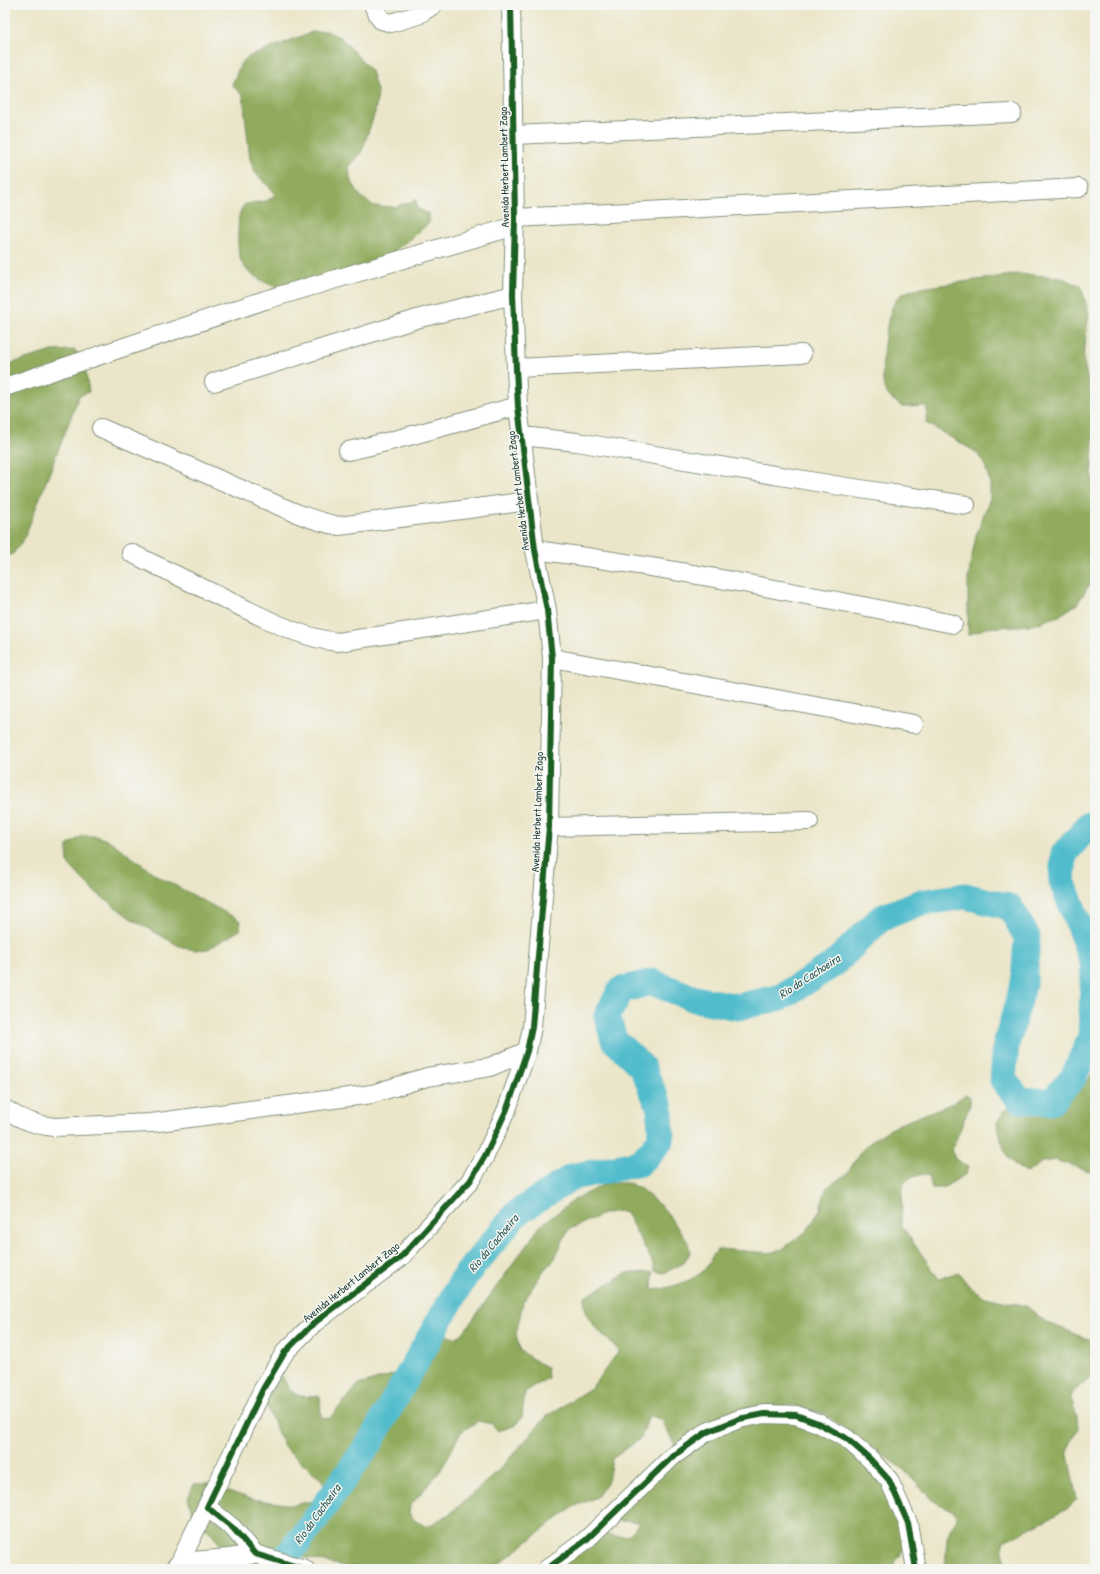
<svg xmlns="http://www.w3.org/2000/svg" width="1100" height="1574" font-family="'Patrick Hand',sans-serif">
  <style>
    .forest { fill: #90ab5d; stroke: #587448 }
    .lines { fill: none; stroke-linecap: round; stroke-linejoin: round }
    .river { stroke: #51bccc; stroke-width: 27 }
    .minor-casing { stroke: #85927e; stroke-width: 20 }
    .minor { stroke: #fff; stroke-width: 18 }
    .cycleway-casing { stroke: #f6f6f2; stroke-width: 8 }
    .cycleway { stroke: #1b5e20; stroke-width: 6 }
    .labels { text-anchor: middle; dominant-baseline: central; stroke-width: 3; stroke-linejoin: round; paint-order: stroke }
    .street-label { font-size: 11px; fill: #1f3d34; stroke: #f6f6f2 }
    .water-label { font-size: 12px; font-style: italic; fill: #2c5d5a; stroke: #f6f6f2 }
  </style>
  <rect width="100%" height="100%" fill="#f6f6f2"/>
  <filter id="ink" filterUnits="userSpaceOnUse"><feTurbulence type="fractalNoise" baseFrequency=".025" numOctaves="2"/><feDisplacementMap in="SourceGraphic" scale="8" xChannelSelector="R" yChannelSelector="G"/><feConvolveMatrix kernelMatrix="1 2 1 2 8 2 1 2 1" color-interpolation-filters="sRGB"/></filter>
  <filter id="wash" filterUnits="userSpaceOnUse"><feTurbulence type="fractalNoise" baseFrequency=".012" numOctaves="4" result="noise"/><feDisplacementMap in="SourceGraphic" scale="16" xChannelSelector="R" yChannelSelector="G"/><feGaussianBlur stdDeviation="0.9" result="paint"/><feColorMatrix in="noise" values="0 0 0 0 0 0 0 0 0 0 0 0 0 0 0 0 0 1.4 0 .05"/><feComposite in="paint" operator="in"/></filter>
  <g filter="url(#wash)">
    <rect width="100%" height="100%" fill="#ebe6c9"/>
    <g class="forest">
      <path d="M327 31 341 38 371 71 378 94 375 112 362 151 349 166 350 179 361 197 374 206 394 207 416 200 417 208 429 214V223L380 263 285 292C252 275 236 274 238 233 239 220 237 214 245 204L267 201 276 194 256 174 250 159 243 96 232 85 241 63 248 57 312 32Z"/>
      <path d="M1018 274 1060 277 1081 286 1089 314 1083 358 1094 409 1092 476 1095 486V576L1077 604 1059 616 1032 625 986 628 968 635V579L976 535 990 498V483L985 465 976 452 926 423 927 406 902 407C897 402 889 398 886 392 877 378 886 307 899 296 903 293 909 291 914 289Z"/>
      <polygon points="75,350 84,360 89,392 79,396 24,539 13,554 5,557 5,365 52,351"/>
      <polygon points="82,836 96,836 110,841 156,875 241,921 240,930 208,949 194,950 179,946 130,918 94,891 68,864 67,846"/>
      <path d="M1095 1068V1173L1055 1160 1042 1162 1027 1173C1003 1160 1004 1148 997 1123L1004 1111 1015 1104 1080 1086 1088 1081Z"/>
      <path d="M966 1094 970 1097V1105L952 1150 955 1159 968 1167 966 1174 943 1188H932L928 1176 923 1174 908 1179 903 1185 901 1225 939 1279 958 1272 970 1287 985 1297 1026 1306 1046 1322 1095 1342V1373L1073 1392 1071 1398 1077 1417 1078 1428 1067 1451 1077 1499 1067 1509 1004 1541 1002 1546 1007 1566V1569H945L947 1537 957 1518 955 1512 932 1500 904 1470 826 1415 793 1405 745 1408 749 1410 803 1417 876 1469 902 1523 904 1544 901 1554 890 1569H565L567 1556 594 1531C615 1535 628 1544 639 1522L620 1521 616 1515 676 1448 662 1420 649 1415 641 1438 612 1459 608 1481 597 1497 571 1508 499 1564 482 1569 348 1567 278 1552 293 1569H175L227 1552 192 1512 188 1498 194 1484H208L251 1499 293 1505 313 1501 327 1490 322 1480 284 1447 263 1398 282 1375C291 1396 298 1398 320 1396L321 1417 329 1419 358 1385 395 1374 443 1334 455 1338 463 1333 541 1225 577 1198 607 1183H628L641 1189 664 1209 688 1242 690 1253 684 1263 664 1273 655 1271 653 1263 626 1213 618 1211 603 1214 568 1230 554 1260 544 1270 523 1302 516 1334 520 1351 547 1368 548 1378 525 1392 522 1417 514 1426 498 1431 492 1424 478 1421 461 1432 441 1470 410 1506 409 1513 414 1520 427 1527 451 1513 498 1471 547 1416 592 1387 619 1351C604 1333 582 1323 585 1297L626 1273 653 1272 652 1290C667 1289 695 1281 705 1269 711 1261 711 1254 720 1249L768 1253 781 1250 807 1231 820 1210 826 1188 847 1174 861 1151 874 1139 897 1125 953 1103Z"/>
    </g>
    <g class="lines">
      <polyline class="river" points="277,1569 307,1531 370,1442 465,1276 517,1213 572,1177 640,1163 661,1140 660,1108 642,1067 614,1040 607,1016 621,990 652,982 695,999 738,1007 781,997 834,964 881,918 919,903 965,896 1010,907 1027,937 1024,982 1006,1045 1003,1080 1020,1100 1051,1102 1073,1078 1091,1037 1094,965 1062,881 1064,854 1089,825 1095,825"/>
    </g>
  </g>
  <g filter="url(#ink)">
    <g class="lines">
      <defs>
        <g id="minor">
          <polyline points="373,5 381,20 391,23 418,15 433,5"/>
          <polyline points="513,135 1012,113"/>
          <polyline points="515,218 1079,188"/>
          <polyline points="516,368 802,354"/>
          <polyline points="214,382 420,318 513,295"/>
          <polyline points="5,387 265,300 515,226"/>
          <path d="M101 428C148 449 196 469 243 490 276 504 304 519 339 526L529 501"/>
          <polyline points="522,436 577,442 834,485 966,505"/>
          <path d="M348 451C405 439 461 421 518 406"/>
          <path d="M535 550C675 568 814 596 953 624"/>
          <path d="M131 553C165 570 199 586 233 603 267 619 300 638 338 642L547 610"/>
          <polyline points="552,658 914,724"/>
          <polyline points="549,827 809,821"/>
          <path d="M5 1109C21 1120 35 1125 54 1127L151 1123 372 1094 427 1077 490 1067 527 1051"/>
          <polyline points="207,1507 233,1528 255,1554"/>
          <polyline points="180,1562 229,1558 255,1554 305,1569"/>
          <polyline points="174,1569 180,1562 263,1389 285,1352 314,1323 401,1257 470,1181 485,1156 507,1109 527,1051 532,1027 549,827 552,658 547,610 535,550 518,406 516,368 513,295 515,218 511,5"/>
          <polyline points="547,1569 586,1540 673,1456 707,1432 739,1419 764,1414 796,1415 818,1423 846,1438 870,1459 889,1480 908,1523 916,1569"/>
        </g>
      </defs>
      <use href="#minor" class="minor-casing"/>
      <use href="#minor" class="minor"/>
      <defs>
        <g id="cycleway">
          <polyline points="305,1569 255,1554 233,1528 207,1507 263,1389 285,1352 314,1323 401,1257 470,1181 485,1156 507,1109 527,1051 532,1027 549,827 552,658 547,610 535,550 518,406 516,368 513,295 515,218 511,5"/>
          <polyline points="547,1569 586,1540 673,1456 707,1432 739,1419 764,1414 796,1415 818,1423 846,1438 870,1459 889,1480 908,1523 916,1569"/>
        </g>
      </defs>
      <use href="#cycleway" class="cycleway-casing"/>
      <use href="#cycleway" class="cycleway"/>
    </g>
  </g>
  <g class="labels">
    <g class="street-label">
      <text transform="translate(504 167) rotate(-91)">Avenida Herbert Lambert Zago</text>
      <text transform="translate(518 491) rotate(-97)">Avenida Herbert Lambert Zago</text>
      <text transform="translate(537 812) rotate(-88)">Avenida Herbert Lambert Zago</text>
      <text transform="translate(351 1282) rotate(-39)">Avenida Herbert Lambert Zago</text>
    </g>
    <g class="water-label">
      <text transform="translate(809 976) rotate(-33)">Rio da Cachoeira</text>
      <text transform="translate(493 1243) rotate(-50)">Rio da Cachoeira</text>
      <text transform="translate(317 1514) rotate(-54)">Rio da Cachoeira</text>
    </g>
  </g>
  <rect width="1100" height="1574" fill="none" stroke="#f6f6f2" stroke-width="20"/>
</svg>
